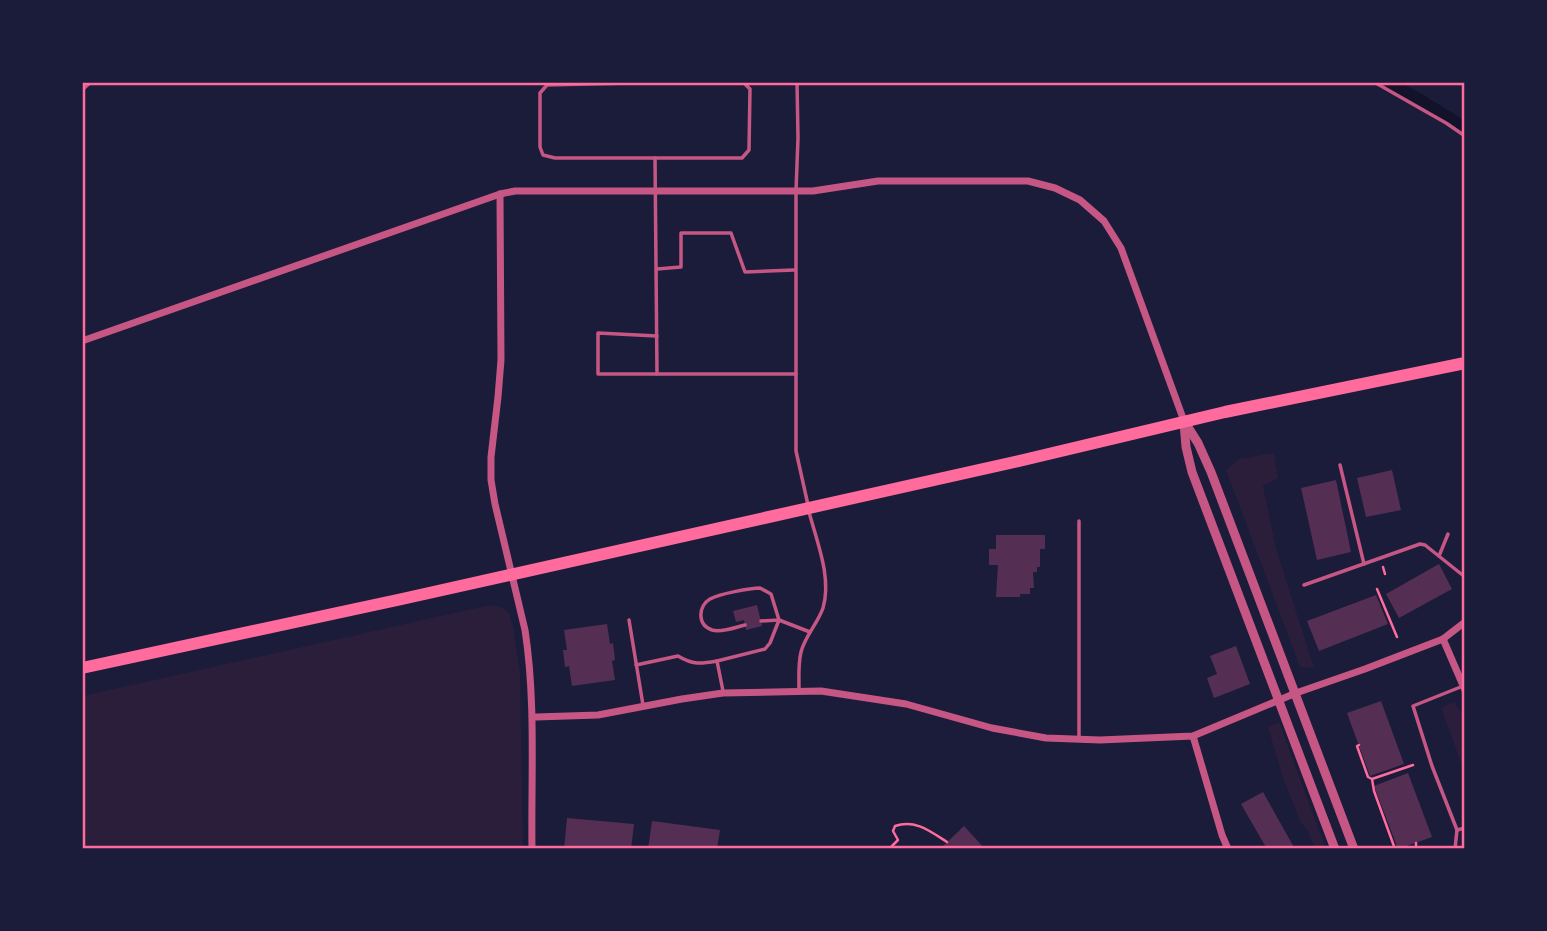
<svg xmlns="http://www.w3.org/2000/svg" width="1547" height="931" font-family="Manrope,sans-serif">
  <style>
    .green { fill: #2a1e3b }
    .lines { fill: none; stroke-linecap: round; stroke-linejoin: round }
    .canal { stroke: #12122b; stroke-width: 14 }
    .building { fill: #542f53 }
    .path { stroke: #ff6b9d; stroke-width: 2.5 }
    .service { stroke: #c65784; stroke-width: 3.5 }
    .minor { stroke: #c65784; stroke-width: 7 }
    .tertiary { stroke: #c65784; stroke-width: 9 }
    .primary { stroke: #ff6b9d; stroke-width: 12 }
    .neatline { fill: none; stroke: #ff6b9d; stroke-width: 2.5 }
  </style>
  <rect width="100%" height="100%" fill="#1b1b3a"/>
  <g class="green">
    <polygon points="1274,453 1278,478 1263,486 1276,548 1314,668 1300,667 1226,470 1239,459"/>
    <polygon points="490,605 501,607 509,613 513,626 520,672 523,849 82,849 82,696"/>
    <polygon points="1454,702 1465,717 1465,773 1441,708"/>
    <polygon points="1279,722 1326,849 1315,849 1308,831 1300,821 1283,778 1268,727"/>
  </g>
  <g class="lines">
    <polyline class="canal" points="1384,82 1418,100 1465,129"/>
  </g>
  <g class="building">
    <polygon points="1392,470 1401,510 1366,517 1357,478"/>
    <polygon points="1336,480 1351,552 1317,560 1301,488"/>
    <polygon points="996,535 1045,535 1045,549 1040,549 1040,567 1037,567 1037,572 1033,572 1034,588 1030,588 1030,594 1020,594 1020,597 996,597 998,565 989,565 989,549 996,549"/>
    <polygon points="1439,564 1452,589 1399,618 1386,594"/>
    <polygon points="1376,595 1388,624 1319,651 1307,621"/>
    <polygon points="757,605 762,626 746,630 744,620 736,622 733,611"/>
    <polygon points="607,624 610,644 613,643 615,660 612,661 615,680 572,686 569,666 565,667 563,650 567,650 564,630"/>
    <polygon points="1236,646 1250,684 1214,698 1207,678 1217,674 1210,656"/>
    <polygon points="1381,701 1404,764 1370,776 1347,713"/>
    <polygon points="1408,773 1432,837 1398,849 1374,786"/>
    <polygon points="1263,792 1295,849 1267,849 1241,804"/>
    <polygon points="567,818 634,824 631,849 564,849"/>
    <polygon points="652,821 720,830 717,849 648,849"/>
    <polygon points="964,826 985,849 940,849"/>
  </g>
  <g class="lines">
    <g class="path">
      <polyline points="1383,567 1385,574"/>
      <polyline points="1377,589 1397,637"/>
      <polyline points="1359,745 1357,746 1368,777 1372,779 1413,765"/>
      <polyline points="1372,779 1374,791 1395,849"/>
      <path d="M889 849 898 840 893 831 895 826C915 819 930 831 947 842"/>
      <polyline points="1412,849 1416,847 1416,843"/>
    </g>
    <g class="service">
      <polyline points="797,82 798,138 796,191 796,451 808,505"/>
      <polyline points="1374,82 1446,123 1465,136"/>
      <polyline points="82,90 91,82"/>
      <polyline points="655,158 742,158 749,150 750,89 743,82"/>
      <polyline points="657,269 681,267 681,233 731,233 745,272 794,270"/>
      <polyline points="657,336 598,333 598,374 796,374"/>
      <polyline points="657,374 655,158 555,158 543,155 540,147 540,93 547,85 671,82"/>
      <polyline points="1340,465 1364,564"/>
      <polyline points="1439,556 1448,534"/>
      <polyline points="1304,585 1420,544 1425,545 1465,577"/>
      <polyline points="629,620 643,705"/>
      <path d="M745 625C736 627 722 633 712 630 697 625 698 606 710 599 719 594 750 588 760 588L771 594 779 620 761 621"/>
      <polyline points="717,661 765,649 770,643 779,620 810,632"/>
      <path d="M636 665 678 656C693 665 700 664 717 661L723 691"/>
      <path d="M799 690C799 677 798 664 801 652 805 636 818 623 823 608 832 578 817 542 809 512"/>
      <polyline points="1079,739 1079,521"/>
      <polyline points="1457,830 1432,766 1413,706 1463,686"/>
      <polyline points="1455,849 1457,830 1465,828"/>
    </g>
    <g class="minor">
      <path d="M500 194 501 360 498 397 491 457V480L495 504 525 630C536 701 531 776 532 849"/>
      <polyline points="82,341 500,194 515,191 813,191 878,181 1028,181 1055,188 1080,200 1104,221 1121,248 1184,421"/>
      <polyline points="1443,639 1465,690"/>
      <polyline points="536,717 598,715 682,699 723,693 821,691 906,704 992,728 1046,738 1100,740 1193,736 1296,693 1365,669 1443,639 1465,622"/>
      <polyline points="1193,736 1222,835 1228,849"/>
    </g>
    <g class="tertiary">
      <polyline points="1184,421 1198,443 1211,472 1354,849"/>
      <polyline points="1184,423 1186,447 1192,472 1335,849"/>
    </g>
    <polyline class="primary" points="82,668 402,599 1019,461 1225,412 1465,363"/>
  </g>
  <rect width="1547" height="931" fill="none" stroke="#1b1b3a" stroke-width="168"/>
  <rect x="84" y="84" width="1379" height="763" class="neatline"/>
</svg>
